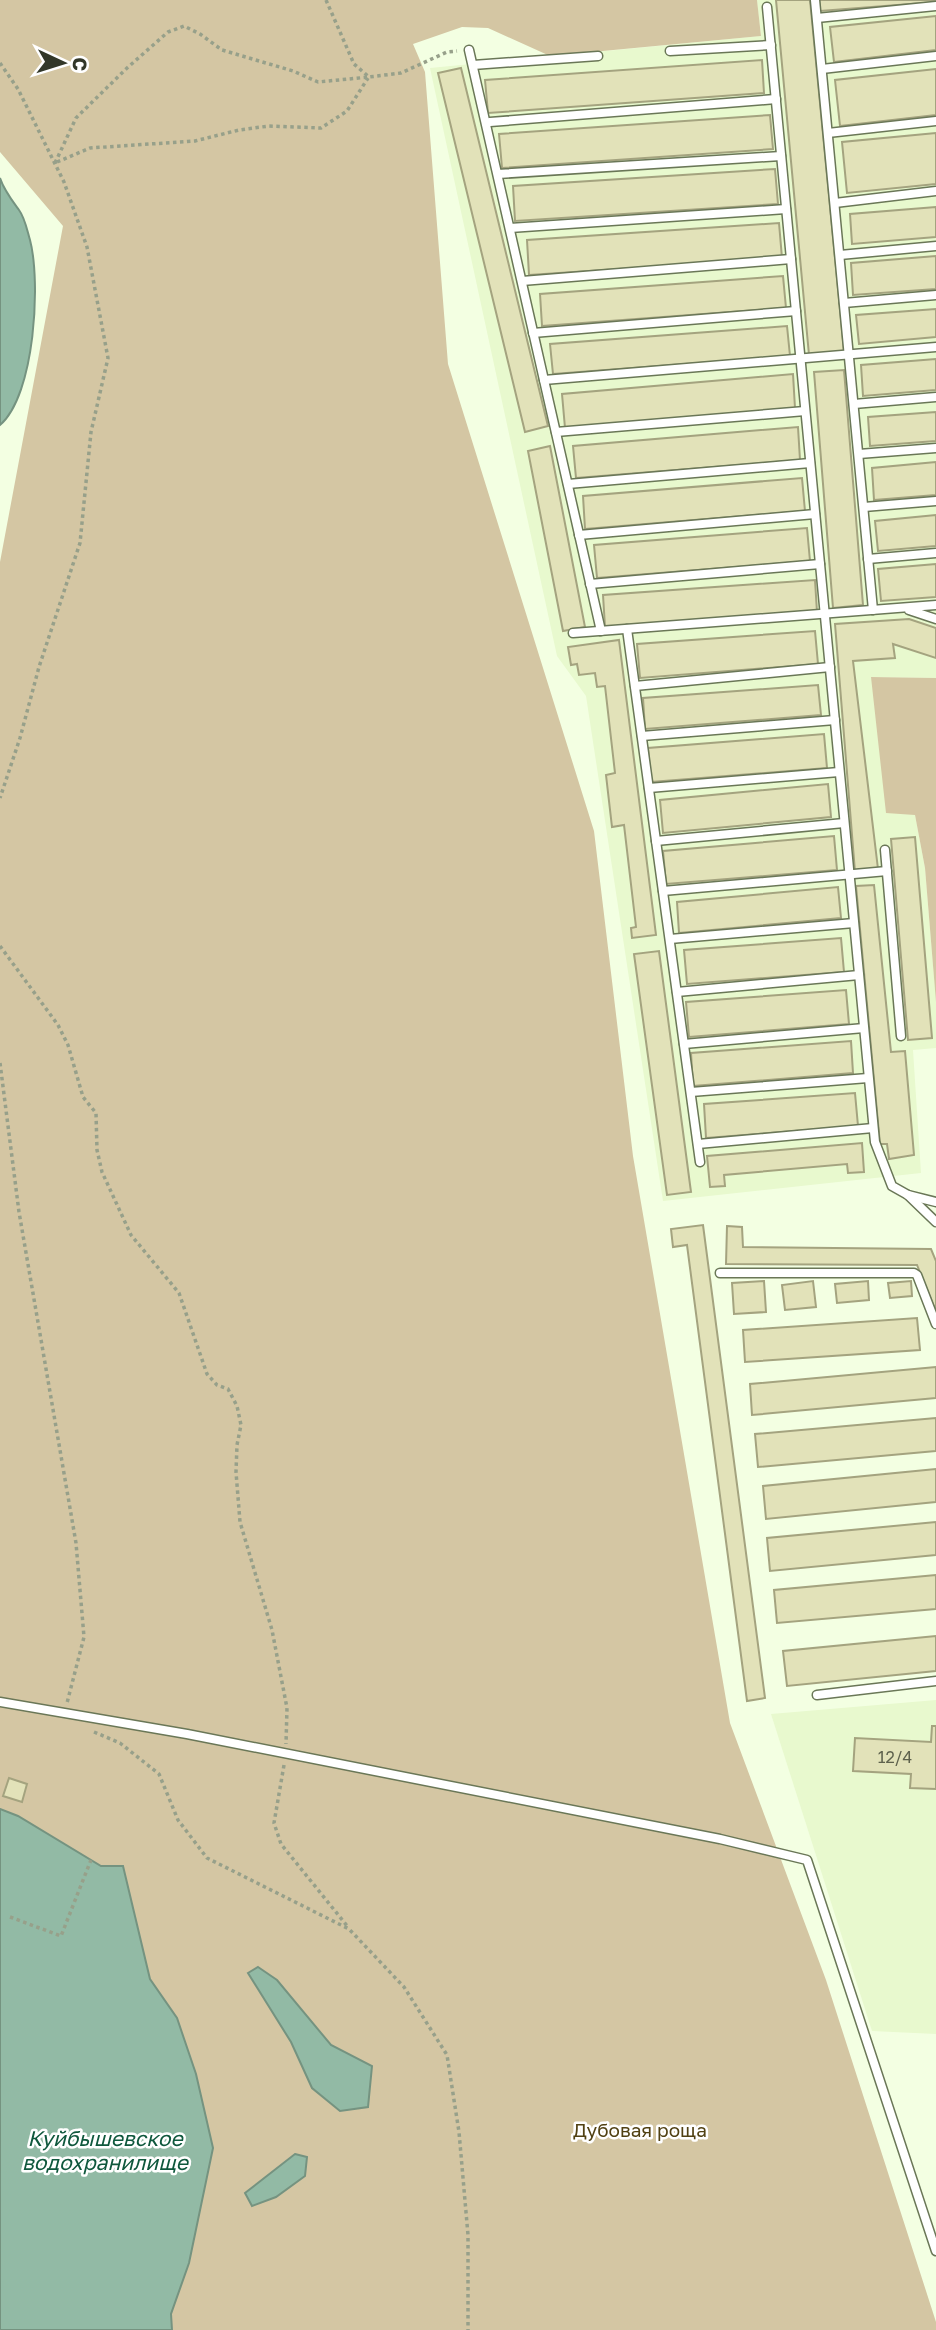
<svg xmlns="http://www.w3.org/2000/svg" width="936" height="2330" font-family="'Golos Text',sans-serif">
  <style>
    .built { fill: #e8f9ce }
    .green { fill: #d4c6a3; fill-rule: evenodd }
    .water { fill: #92baa5; stroke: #759380; stroke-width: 2 }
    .building { fill: #e2e2b9; stroke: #a4a37f; stroke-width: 2 }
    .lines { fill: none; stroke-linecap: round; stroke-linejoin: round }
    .lane-casing { stroke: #6a7757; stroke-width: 11 }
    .path { stroke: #97a08a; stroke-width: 3.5; stroke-dasharray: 3.5 3.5; stroke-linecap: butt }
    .lane { stroke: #fff; stroke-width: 8 }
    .labels { text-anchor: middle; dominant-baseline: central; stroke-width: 5; stroke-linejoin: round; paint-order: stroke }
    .number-label { font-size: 16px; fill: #5e624d }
    .park-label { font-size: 19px; fill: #514113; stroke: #fff }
    .water-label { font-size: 21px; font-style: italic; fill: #0f583d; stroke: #fff }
  </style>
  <rect width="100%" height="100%" fill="#f3ffe2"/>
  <g class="built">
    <polygon points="757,0 936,0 936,678 871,677 915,815 925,868 936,1002 936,1048 913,1050 921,1173 663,1201 586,696 557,656 430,68 761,36"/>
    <polygon points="936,1700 936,2034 872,2031 771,1714"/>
  </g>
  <g class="green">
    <path d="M0 0H757L761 36 550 56 488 28 462 27 413 44 425 72 448 364 594 831 633 1156 730 1723 826 1980 936 2322V2330H172L171 2314 189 2263 213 2148 196 2074 177 2018 150 1979 123 1866H101L18 1816 0 1809V562L63 226 0 152ZM277 1980 331 2045 372 2066 367 2107 312 2088 291 2042Z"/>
    <polygon points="871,677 936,678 936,1002 925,868 915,815 886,813"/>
  </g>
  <g class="water">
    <path d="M0 178C4 190 11 199 19 210 25 218 27 230 30 240 41 282 35 395 0 425Z"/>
    <polygon points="0,1809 18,1816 101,1866 123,1866 150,1979 177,2018 196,2074 213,2148 189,2263 171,2314 172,2330 0,2330"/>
    <polygon points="258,1967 277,1980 331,2045 372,2066 368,2107 340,2111 312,2088 291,2042 248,1973"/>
    <polygon points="295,2154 307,2157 305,2176 276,2197 252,2206 245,2193"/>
  </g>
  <g class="building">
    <polygon points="776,0 810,0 844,351 809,355"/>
    <polygon points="819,0 936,0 936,2 820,11"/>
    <polygon points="936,16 936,50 834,62 830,27"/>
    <polygon points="762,60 764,93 488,113 485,80"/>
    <polygon points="461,68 548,426 525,432 438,73"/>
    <polygon points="936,69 936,115 840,126 835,80"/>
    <polygon points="770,115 773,149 502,168 499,134"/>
    <polygon points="936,133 936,184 847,193 842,142"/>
    <polygon points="775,169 778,204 515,221 513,186"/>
    <polygon points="936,207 936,237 852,244 850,214"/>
    <polygon points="779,223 782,258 529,275 527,240"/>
    <polygon points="936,256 936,289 853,295 851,263"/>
    <polygon points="783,276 786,308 542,326 540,294"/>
    <polygon points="936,309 936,337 859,344 856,315"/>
    <polygon points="787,326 790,356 553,374 550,344"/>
    <polygon points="936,359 936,390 863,396 861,365"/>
    <polygon points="844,370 863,605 833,608 814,372"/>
    <polygon points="793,374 795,408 565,428 562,394"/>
    <polygon points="936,412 936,441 870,446 868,417"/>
    <polygon points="798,427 800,460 576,478 573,446"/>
    <polygon points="550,446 585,627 563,631 528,451"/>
    <polygon points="936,462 936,495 874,500 872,468"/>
    <polygon points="802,478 805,511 585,529 583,496"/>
    <polygon points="936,515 936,546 878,551 875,521"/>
    <polygon points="807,528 810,561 597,578 594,545"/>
    <polygon points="936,564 936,597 881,601 878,569"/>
    <polygon points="815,580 817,612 605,627 603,595"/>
    <polygon points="909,619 936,628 936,658 893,644 895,658 853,661 878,869 855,872 835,624"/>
    <polygon points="815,631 818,664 640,678 637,644"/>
    <polygon points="619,640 656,935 632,938 631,928 636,927 624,825 612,827 606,775 615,773 605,686 597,687 595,673 579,675 577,664 571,665 568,647"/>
    <polygon points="818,685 821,715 645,729 643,698"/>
    <polygon points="824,734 827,768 651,782 648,748"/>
    <polygon points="828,784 831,817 663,833 660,800"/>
    <polygon points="834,836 837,870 666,884 663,851"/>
    <polygon points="915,837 932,1038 908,1040 891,839"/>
    <polygon points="874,885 891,1052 905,1051 914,1155 889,1159 887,1144 880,1144 856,886"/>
    <polygon points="838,887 841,918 679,933 677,902"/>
    <polygon points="841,938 844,972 687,984 684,950"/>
    <polygon points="659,951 691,1192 667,1195 634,954"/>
    <polygon points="846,990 849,1024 689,1037 686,1002"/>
    <polygon points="851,1041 853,1073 693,1086 691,1053"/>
    <polygon points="855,1093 858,1126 706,1138 704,1104"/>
    <polygon points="862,1143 864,1172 848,1173 847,1164 724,1175 725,1186 710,1187 707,1156"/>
    <polygon points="703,1225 765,1698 747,1701 687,1245 673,1247 671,1229"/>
    <polygon points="727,1226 742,1227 743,1247 931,1249 936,1261 936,1312 917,1265 726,1264"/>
    <polygon points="764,1281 766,1312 734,1314 732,1283"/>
    <polygon points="813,1281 816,1307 785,1310 782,1285"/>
    <polygon points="868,1281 869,1300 837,1303 835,1284"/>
    <polygon points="911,1281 912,1296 890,1298 888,1283"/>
    <polygon points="917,1318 920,1350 745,1362 743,1330"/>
    <polygon points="936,1367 936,1398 752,1415 750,1384"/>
    <polygon points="936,1418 936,1451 758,1467 755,1434"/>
    <polygon points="936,1469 936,1502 766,1519 763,1486"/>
    <polygon points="936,1522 936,1555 770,1571 767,1538"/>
    <polygon points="936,1575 936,1609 777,1623 774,1590"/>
    <polygon points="936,1636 936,1671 787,1686 783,1651"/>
    <polygon points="932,1726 936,1726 936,1789 910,1788 911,1774 853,1771 855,1738 931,1742"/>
    <polygon points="9,1778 27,1784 22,1802 3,1796"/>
  </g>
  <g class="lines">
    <defs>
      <g id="lane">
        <polyline points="815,0 873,610"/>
        <polyline points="767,7 875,1142 892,1186 908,1195 936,1222"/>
        <polyline points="817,18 936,6"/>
        <polyline points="469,50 601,631"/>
        <polyline points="670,51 771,45"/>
        <polyline points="473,65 598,56"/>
        <polyline points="822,69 936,56"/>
        <polyline points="490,122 776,99"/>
        <polyline points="828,133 936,121"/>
        <polyline points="498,174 781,156"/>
        <polyline points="835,203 936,191"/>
        <polyline points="510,228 786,209"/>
        <polyline points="840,255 936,246"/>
        <polyline points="522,281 791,259"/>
        <polyline points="844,303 936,295"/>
        <polyline points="533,333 796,311"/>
        <polyline points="544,380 936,347"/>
        <polyline points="854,404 936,397"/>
        <polyline points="556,432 805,411"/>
        <polyline points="859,454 936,448"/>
        <polyline points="568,484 810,463"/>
        <polyline points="864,507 936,501"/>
        <polyline points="579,535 815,514"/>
        <polyline points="868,559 936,553"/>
        <polyline points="590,584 820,564"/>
        <polyline points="909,610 936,619"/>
        <polyline points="627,629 700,1162"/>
        <polyline points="573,633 936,605"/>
        <polyline points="635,686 830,667"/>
        <polyline points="642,736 835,720"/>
        <polyline points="649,788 839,772"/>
        <polyline points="656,841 844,823"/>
        <polyline points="885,850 901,1036"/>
        <polyline points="663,891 887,871"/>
        <polyline points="670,939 854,923"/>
        <polyline points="677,992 859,975"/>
        <polyline points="684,1044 864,1028"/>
        <polyline points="691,1092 868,1078"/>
        <polyline points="698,1144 873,1128"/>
        <polyline points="908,1195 936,1202"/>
        <polyline points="720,1273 914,1273 917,1275 936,1324"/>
        <polyline points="817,1695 936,1681"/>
        <polyline points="0,1702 187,1734 720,1839 807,1860 936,2251"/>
      </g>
    </defs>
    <use href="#lane" class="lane-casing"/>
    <g class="path">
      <polyline points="326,0 354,64 369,77 401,73 447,52 457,51"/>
      <polyline points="0,63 18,89 64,182 87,247 108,358 91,432 80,543 39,667 20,738 0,798"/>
      <polyline points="57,162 90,148 195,141 239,130 269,126 321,128 347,111 368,78"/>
      <polyline points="55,163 76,118 127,68 168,32 184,26 200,34 222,50 293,71 318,82 369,77"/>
      <polyline points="0,946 58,1025 68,1045 83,1097 96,1113 97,1150 102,1172 131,1235 179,1293 207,1374 217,1385 228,1389 237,1406 241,1425 237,1445 236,1472 240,1522 272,1630 287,1708 286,1744"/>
      <polyline points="0,1063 19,1212 76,1543 84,1637 67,1703"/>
      <polyline points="94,1732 120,1743 159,1774 178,1820 207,1858 349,1929 404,1987 447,2055 459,2132 468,2235 468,2330"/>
      <polyline points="284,1765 274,1823 281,1844 348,1927"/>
      <polyline points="10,1917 61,1936 91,1860"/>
    </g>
    <use href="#lane" class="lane"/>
  </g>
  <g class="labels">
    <g class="number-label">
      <text x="895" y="1757">12/4</text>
    </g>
    <g class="park-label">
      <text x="640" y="2129">Дубовая роща</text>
    </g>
    <g class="water-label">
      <text x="105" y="2138">Куйбышевское<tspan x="105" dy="24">водохранилище</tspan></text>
    </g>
  </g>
  <g transform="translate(63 63) rotate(94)" stroke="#ffffff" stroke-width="5" paint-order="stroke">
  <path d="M0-5L12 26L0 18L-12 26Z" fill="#323729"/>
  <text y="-10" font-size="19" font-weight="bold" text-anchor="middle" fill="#323729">С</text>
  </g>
</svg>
